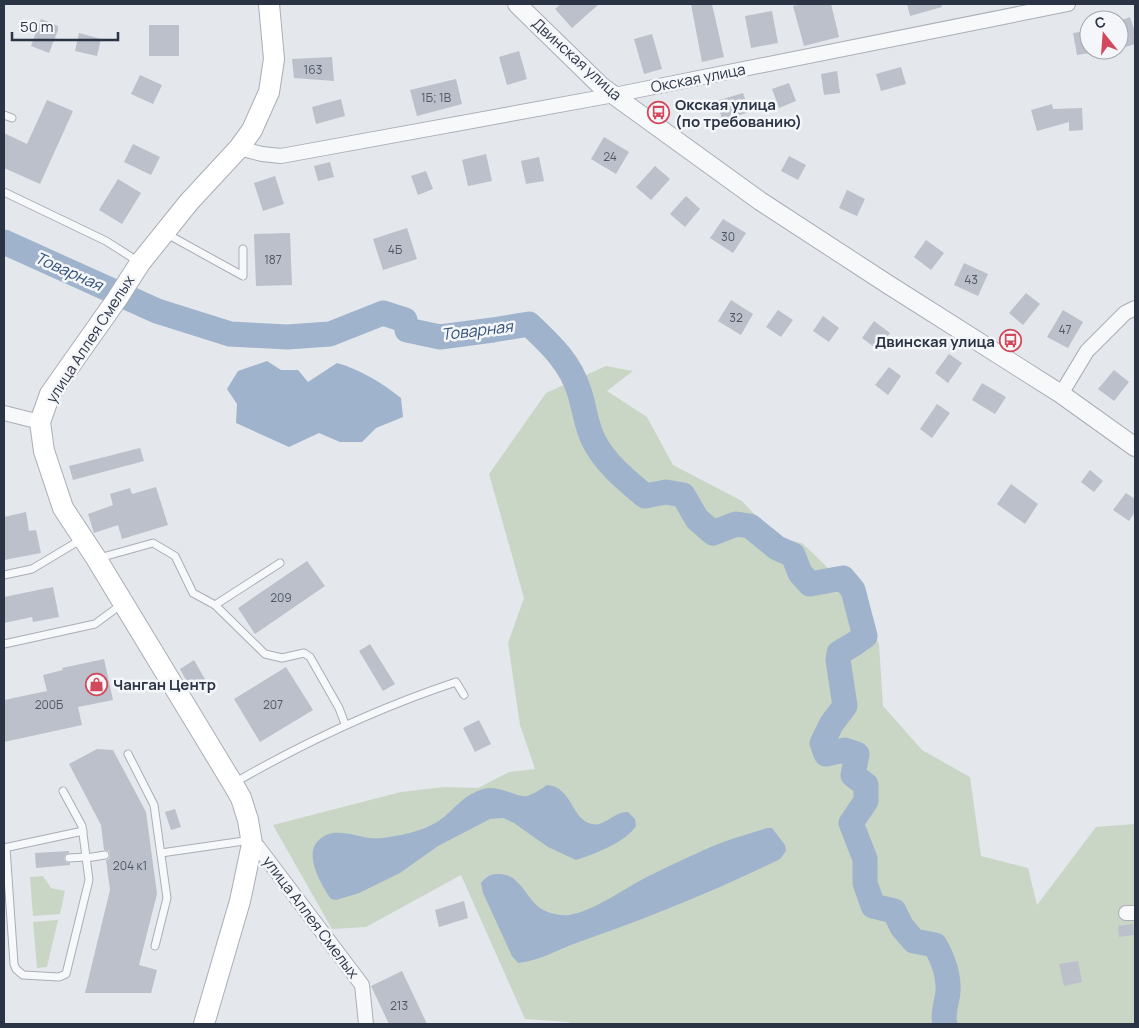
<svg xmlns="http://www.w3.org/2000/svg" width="1139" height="1028" font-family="Manrope,sans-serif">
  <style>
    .green { fill: #c9d6c5 }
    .water { fill: #9fb4cc }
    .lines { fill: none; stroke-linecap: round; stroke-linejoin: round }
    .river { stroke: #9fb4cc; stroke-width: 25 }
    .building { fill: #bbc0ca }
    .service-casing { stroke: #a9aeb7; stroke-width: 9 }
    .minor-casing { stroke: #a9aeb7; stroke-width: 16 }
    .tertiary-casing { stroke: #a9aeb7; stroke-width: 20 }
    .secondary-casing { stroke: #a9aeb7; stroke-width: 22 }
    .service { stroke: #f7f8fa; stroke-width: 7 }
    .minor { stroke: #f7f8fa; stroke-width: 14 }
    .tertiary { stroke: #f7f8fa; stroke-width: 18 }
    .secondary { stroke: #fff; stroke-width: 20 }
    .labels { text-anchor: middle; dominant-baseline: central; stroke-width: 5; stroke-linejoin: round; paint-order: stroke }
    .number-label { font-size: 12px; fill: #4f5766 }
    .street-label { font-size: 15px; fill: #2b3445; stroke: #f4f6f9 }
    .poi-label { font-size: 15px; font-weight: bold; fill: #2b3445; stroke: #f4f6f9; text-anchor: start }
    .water-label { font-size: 16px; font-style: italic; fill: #34527a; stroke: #f4f6f9 }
  </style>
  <rect width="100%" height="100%" fill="#e4e7ec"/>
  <g class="green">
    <polygon points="606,366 633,371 607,391 647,417 673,465 742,501 777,538 802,543 824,564 851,593 879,644 883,706 922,750 970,777 981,856 1028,868 1037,905 1096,827 1135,824 1135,1024 570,1024 569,1022 525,1019 461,875 366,927 332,929 273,825 401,792 444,787 478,788 509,772 535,769 520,725 508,643 524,598 489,474 546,393"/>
    <polygon points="43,876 51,888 65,891 60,914 33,916 30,877"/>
    <polygon points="58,920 47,967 37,968 33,922"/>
  </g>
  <g class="water">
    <path d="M267 361 281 370H298L308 382 337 363C361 370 381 382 401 398L403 417 376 428 362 442H340L319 433 289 447 236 423 237 404 227 389 238 371Z"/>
    <path d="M547 785C573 787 571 820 592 824 605 827 614 811 628 812L635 819 636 826C626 842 595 854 576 860L548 847 514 823 503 818 490 819 438 846 400 873 359 893 336 900 331 899C321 885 303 854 319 840 333 826 354 836 370 838 376 839 383 838 389 837 404 835 424 830 437 822 454 811 461 796 483 789 500 784 515 798 527 796 534 794 541 789 547 785Z"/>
    <path d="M767 828H772L785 845 786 851 780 859C715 891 648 918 579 942 558 949 540 961 518 963L512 956 483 893 481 883C486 877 490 874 497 874 519 872 525 897 540 908 547 913 560 916 569 915 597 910 624 888 651 875 671 865 692 855 713 846 730 839 749 834 767 828Z"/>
  </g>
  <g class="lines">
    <path class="river" d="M4 242 157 311 230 334 287 337 330 334 383 313 405 320 407 330 440 337 493 330 529 324C550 344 570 362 579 391 585 408 586 428 595 443 607 465 626 480 645 496L666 492 683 495 697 519 713 533 736 524 750 526 777 548 793 555 800 573 810 584 843 578 853 590 865 636 854 644 839 653 838 660 845 706 832 723 822 743 826 754 845 750 857 754 853 775 866 785V801L851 823 865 859V883L873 906 894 911 902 927 914 941 935 945C943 959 949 976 948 992 947 1002 942 1014 945 1024"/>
  </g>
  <g class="building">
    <polygon points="561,4 599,4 572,28 555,9"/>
    <polygon points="691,4 712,4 724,57 702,62"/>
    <polygon points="803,4 831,4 839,37 804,46 793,6"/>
    <polygon points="907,4 941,4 942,7 910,16"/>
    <polygon points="772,11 778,43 751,48 745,16"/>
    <polygon points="1130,17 1135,32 1135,44 1119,49 1119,21"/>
    <polygon points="41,19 58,26 58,30 49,53 31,46"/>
    <rect x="149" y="25" width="30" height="31"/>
    <polygon points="1086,31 1090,53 1077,55 1073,33"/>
    <polygon points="79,33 101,39 97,56 75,51"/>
    <polygon points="652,34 662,69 644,74 634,39"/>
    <polygon points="519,51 527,79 507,85 499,57"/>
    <polygon points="332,57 334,81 294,78 292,59"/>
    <polygon points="901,67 906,84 881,91 876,74"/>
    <polygon points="837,71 840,93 824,95 821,74"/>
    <polygon points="140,75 162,85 153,104 131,94"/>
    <polygon points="456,79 462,104 417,116 410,90"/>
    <polygon points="789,83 796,101 779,108 772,89"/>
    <polygon points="743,93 749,112 723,121 716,101"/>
    <polygon points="341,99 345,116 316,124 312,107"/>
    <polygon points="47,100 73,111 40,184 4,168 4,133 27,144"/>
    <polygon points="1052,104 1053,109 1082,108 1083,130 1069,131 1069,122 1037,131 1031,110"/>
    <polygon points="604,137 629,152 616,174 591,159"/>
    <polygon points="133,144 160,157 151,175 124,162"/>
    <polygon points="486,154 492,181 468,186 462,160"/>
    <polygon points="789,156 806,165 798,180 781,171"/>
    <polygon points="539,157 544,181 526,184 521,161"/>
    <polygon points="330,162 334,177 318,181 314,166"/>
    <polygon points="655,166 670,179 651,200 636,187"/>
    <polygon points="426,171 433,189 418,195 411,176"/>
    <polygon points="275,176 284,204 263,211 254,183"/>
    <polygon points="118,179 141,193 122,224 99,210"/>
    <polygon points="847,190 865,199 857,216 839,208"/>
    <polygon points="686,196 700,209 685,227 670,214"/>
    <polygon points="723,219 746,233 733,253 710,238"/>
    <polygon points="407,228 417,259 383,270 373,239"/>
    <polygon points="290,233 292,285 256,286 254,234"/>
    <polygon points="926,240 944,253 931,270 914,257"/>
    <polygon points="964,263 988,274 978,296 954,285"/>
    <polygon points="1026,293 1040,304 1023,325 1009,313"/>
    <polygon points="731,300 753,314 741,335 718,321"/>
    <polygon points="778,310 793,320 781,337 766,327"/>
    <polygon points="1063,310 1083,322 1068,348 1047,337"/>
    <polygon points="823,316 839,328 829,342 813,331"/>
    <polygon points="874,321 890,333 878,350 862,338"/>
    <polygon points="949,354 962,363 948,383 935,373"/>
    <polygon points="889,367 901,376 888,395 875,385"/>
    <polygon points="1114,370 1129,382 1114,401 1098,389"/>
    <polygon points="982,383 1006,397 995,414 972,400"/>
    <polygon points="937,404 950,413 932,438 920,429"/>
    <polygon points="140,448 144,461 73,480 69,466"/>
    <polygon points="1090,470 1103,481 1094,492 1081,482"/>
    <polygon points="1011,484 1038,504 1025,524 997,504"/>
    <polygon points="156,487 168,525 122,539 118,525 94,533 88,514 113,505 110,494 130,488 132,494"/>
    <polygon points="1126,493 1135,499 1135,512 1129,521 1113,510"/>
    <polygon points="26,512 29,531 36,530 41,553 4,560 4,517"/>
    <polygon points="307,561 325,586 255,634 238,608"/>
    <polygon points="53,587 59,617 33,622 32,617 4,623 4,597"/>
    <polygon points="370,644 395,684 383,691 359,651"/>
    <polygon points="104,659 113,700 78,707 82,725 4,742 4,700 47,691 43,675 63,670 62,668"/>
    <polygon points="194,660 206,681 191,689 180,669"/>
    <polygon points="286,667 313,710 260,742 234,699"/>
    <polygon points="479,720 491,744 475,752 463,728"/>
    <polygon points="97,749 113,750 146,812 157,894 139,965 157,970 151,993 85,993 110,890 106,860 109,859 110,855 109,851 104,850 101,825 69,764"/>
    <polygon points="175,809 181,827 171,830 165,812"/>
    <polygon points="69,851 69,853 65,855 64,859 66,862 70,863 70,865 36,868 35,853"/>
    <polygon points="464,901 468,918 439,927 435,910"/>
    <polygon points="1133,924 1134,935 1119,937 1118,926"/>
    <polygon points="1078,961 1082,982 1064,986 1059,964"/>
    <polygon points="402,971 427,1024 389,1024 371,986"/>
  </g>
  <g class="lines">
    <defs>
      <g id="service">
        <polyline points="4,115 12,118"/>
        <polyline points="4,192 106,241 139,262"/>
        <polyline points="167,234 243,276 243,249"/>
        <polyline points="99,558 153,543 175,556 193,593 215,605 280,563"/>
        <polyline points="4,575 32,569 82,539"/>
        <polyline points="215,605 265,654 282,658 304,653 310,657 339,708 345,724"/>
        <polyline points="4,644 95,624 122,604"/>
        <polyline points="128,754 154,805 167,898 155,946"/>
        <path d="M234 783C305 742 378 708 456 682L464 695"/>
        <polyline points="4,848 83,831"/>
        <polyline points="6,848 14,964 16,969 23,975 59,977 66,974 89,880 82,826 63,791"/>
        <polyline points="161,853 251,840"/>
        <polyline points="69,858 86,857"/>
        <polyline points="86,858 105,855"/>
      </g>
      <g id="minor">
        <polyline points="239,148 262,154 281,156 614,95 1068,4"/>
        <polyline points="1061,394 1087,351 1125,313 1135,308"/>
        <polyline points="4,413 40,422"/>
        <polyline points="252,844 258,847 362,985 366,1024"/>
        <polyline points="1126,913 1135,913"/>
      </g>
      <polyline id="tertiary" points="517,4 601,86 760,201 889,285 1061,394 1135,447"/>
      <polyline id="secondary" points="204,1024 240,901 252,844 248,820 241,798 233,784 96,558 63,508 44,451 40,422 50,394 117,299 140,263 189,202 239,148 252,130 269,92 274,59 269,4"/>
    </defs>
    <use href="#service" class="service-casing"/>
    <use href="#minor" class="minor-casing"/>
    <use href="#tertiary" class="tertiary-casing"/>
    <use href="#secondary" class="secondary-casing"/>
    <use href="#service" class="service"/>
    <use href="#minor" class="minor"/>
    <use href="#tertiary" class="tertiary"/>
    <use href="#secondary" class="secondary"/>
  </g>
  <defs>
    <symbol id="bus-ring" viewBox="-11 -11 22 22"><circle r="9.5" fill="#f4f6f9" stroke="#d1495b" stroke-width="1.5"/><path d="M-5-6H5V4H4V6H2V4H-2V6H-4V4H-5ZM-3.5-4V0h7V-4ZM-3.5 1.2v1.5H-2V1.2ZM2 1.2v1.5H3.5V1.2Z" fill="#d1495b"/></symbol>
    <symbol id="shop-ring" viewBox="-11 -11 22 22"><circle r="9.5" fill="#f4f6f9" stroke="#d1495b" stroke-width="1.5"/><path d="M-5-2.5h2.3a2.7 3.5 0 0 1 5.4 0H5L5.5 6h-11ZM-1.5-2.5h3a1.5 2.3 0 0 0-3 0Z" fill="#d1495b"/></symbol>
  </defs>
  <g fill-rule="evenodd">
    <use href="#bus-ring" x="646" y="100" width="25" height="25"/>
    <use href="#bus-ring" x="998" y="328" width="25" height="25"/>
    <use href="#shop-ring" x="84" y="672" width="25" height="25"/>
  </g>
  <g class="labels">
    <g class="number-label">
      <text x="313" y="69">163</text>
      <text x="436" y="97">1Б; 1В</text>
      <text x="610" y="156">24</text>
      <text x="728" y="236">30</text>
      <text x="395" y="249">4Б</text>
      <text x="273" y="259">187</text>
      <text x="971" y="279">43</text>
      <text x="736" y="317">32</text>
      <text x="1065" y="329">47</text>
      <text x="281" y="597">209</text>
      <text x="49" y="704">200Б</text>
      <text x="273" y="704">207</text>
      <text x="130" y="865">204 к1</text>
      <text x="399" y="1005">213</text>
    </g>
    <g class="street-label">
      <text transform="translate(577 59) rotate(42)">Двинская улица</text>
      <text transform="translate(698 78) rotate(-11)">Окская улица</text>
      <text transform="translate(90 339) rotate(-57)">улица Аллея Смелых</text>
      <text transform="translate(311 917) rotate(53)">улица Аллея Смелых</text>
    </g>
    <g class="poi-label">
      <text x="675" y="104">Окская улица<tspan x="675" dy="17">(по требованию)</tspan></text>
      <text x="995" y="341" text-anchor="end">Двинская улица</text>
      <text x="113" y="684">Чанган Центр</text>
    </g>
    <g class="water-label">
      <text transform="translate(69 271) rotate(24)">Товарная</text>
      <text transform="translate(477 330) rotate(-7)">Товарная</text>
    </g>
  </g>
  <rect width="1139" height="1028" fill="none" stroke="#2b3445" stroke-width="10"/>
  <g transform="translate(1104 35) rotate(343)"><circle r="24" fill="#f4f6f9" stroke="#a4a8b1"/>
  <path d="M0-4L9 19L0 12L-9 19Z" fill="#d1495b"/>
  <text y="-8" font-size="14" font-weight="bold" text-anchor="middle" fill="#2b3445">С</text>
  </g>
  <path d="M12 32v8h106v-8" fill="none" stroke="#2b3445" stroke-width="2.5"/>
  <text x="20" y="32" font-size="15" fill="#2b3445" stroke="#f4f6f9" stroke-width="4" paint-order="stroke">50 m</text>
</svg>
